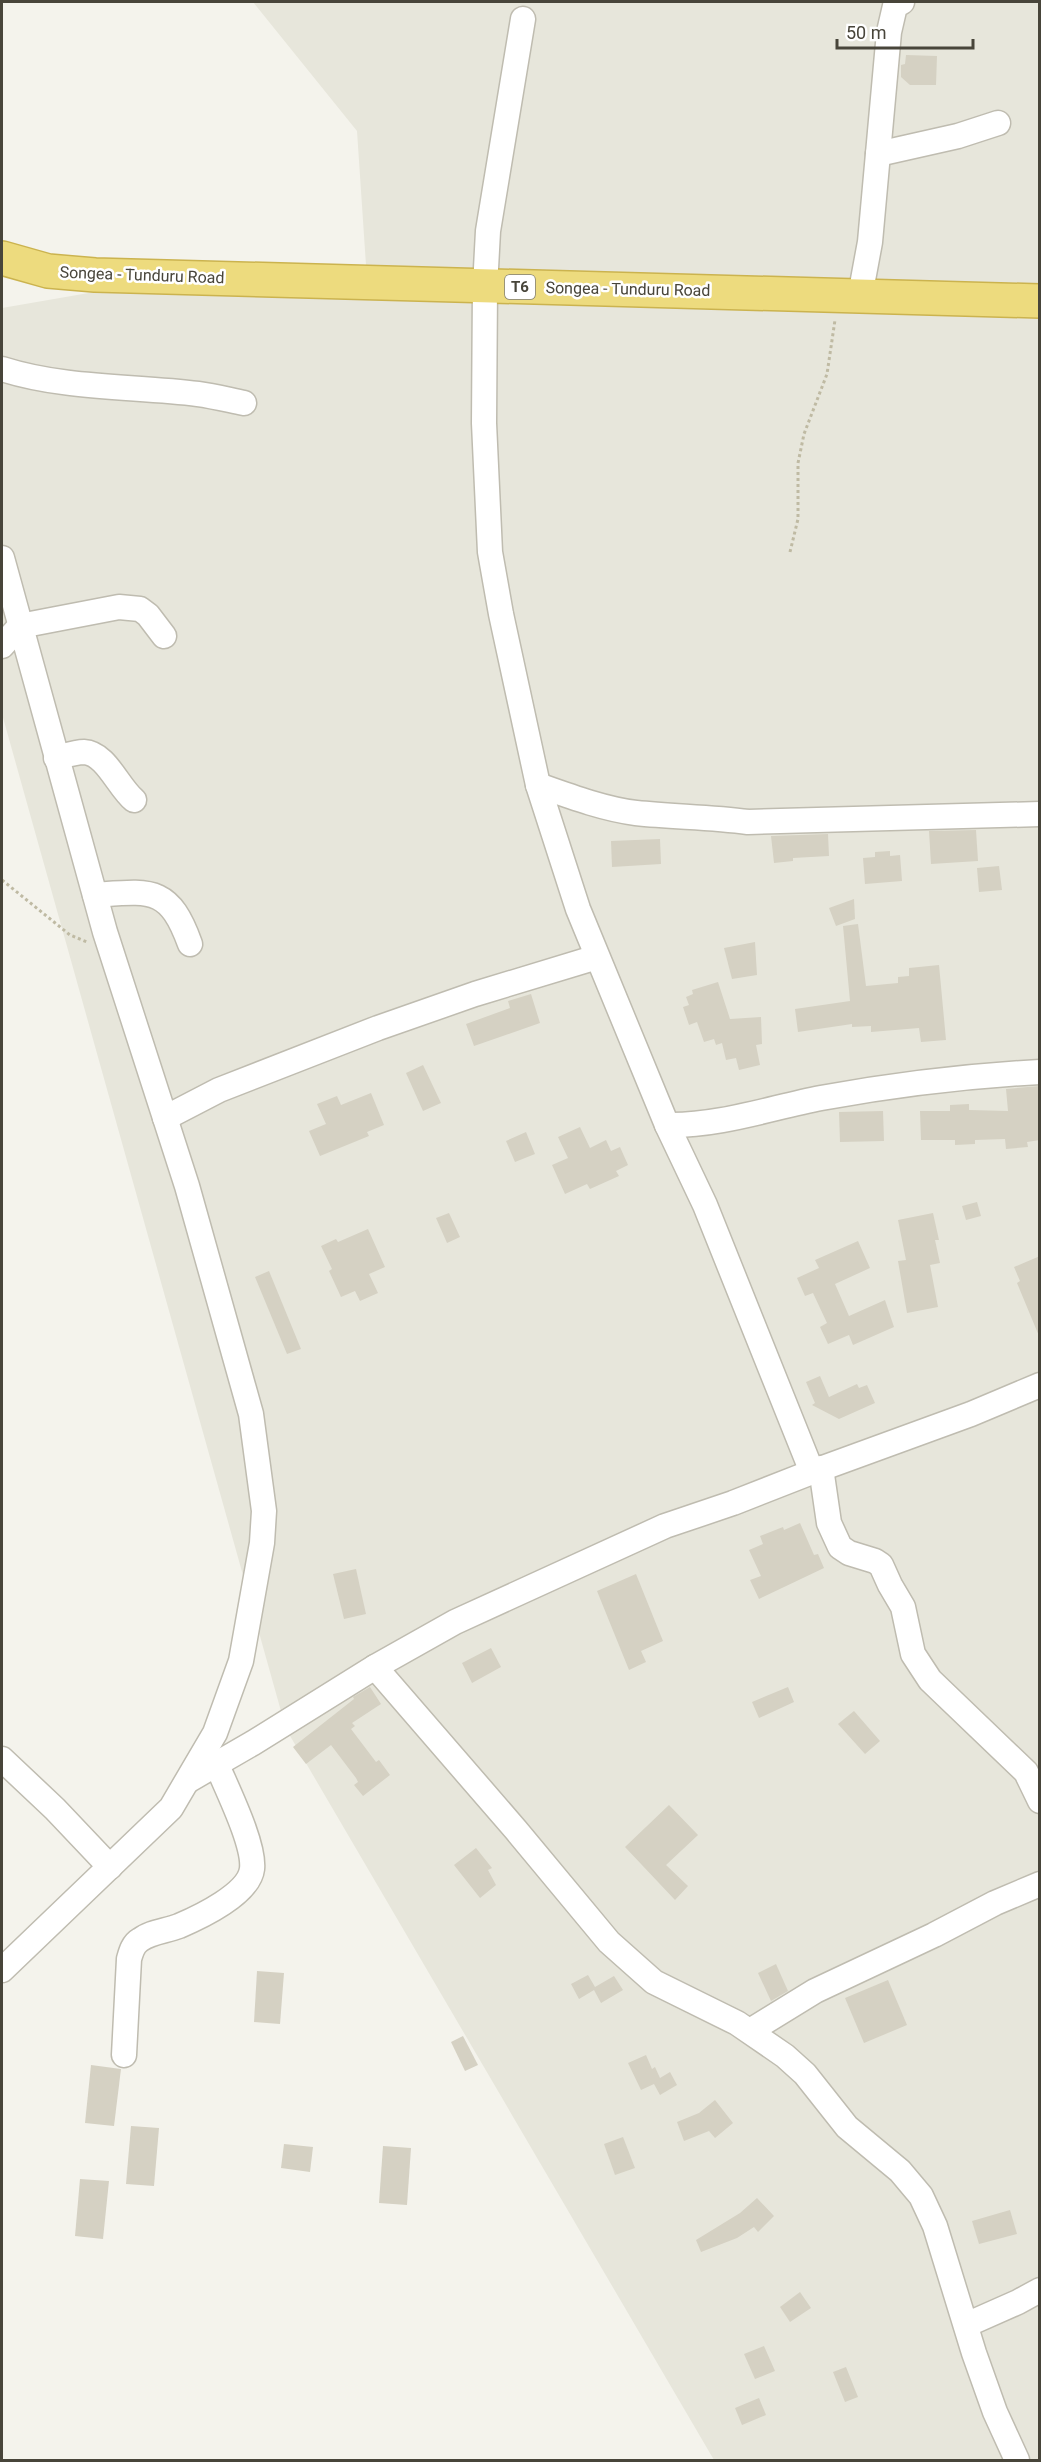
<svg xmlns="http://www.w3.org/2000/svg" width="1041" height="2462" font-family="Roboto,sans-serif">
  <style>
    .residential { fill: #e7e6db }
    .building { fill: #d5d1c3 }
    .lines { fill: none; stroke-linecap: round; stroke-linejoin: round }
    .minor-casing { stroke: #bfbcb0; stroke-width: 27 }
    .highway-casing { stroke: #cbb34f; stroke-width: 36 }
    .path { stroke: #bfbaa3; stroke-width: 3; stroke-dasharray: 3 3; stroke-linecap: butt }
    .minor { stroke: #fff; stroke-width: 24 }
    .highway { stroke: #eddb7e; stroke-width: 33 }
    .labels { text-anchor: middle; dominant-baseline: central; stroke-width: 5; stroke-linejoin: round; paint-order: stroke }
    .shield { fill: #fff; stroke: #7f7d75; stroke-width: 1.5 }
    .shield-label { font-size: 15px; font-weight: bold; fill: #48453a }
    .street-label { font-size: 16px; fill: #48453a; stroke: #fff }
  </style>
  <rect width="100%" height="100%" fill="#f4f3ec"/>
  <polygon class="residential" points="253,2 1039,2 1039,2460 714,2460 286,1729 2,714 2,308 106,290 368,295 357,131"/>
  <g class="building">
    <polygon points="906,55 937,56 936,85 910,85 901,77 901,65 905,64"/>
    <polygon points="976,830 978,861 931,864 929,831"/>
    <polygon points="828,834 829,856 793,858 793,861 774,863 771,836"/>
    <polygon points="660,839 661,864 612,867 611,841"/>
    <polygon points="890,851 890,856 900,855 902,881 865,884 863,858 875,857 875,852"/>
    <polygon points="999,866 1002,890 979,892 977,868"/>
    <polygon points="854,899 855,919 836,926 829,908"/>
    <polygon points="858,924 866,986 898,983 898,977 909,976 909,968 939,965 946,1040 921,1042 919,1028 871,1032 871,1026 852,1027 852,1024 798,1032 795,1009 850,1001 843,926"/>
    <polygon points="755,942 757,975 732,979 724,948"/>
    <polygon points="718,982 730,1019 761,1017 762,1044 756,1045 760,1065 739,1070 736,1058 726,1060 722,1043 716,1045 714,1039 704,1042 697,1022 689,1025 683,1007 689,1005 686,997 693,994 692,990"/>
    <polygon points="531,994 540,1023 474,1046 466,1024 510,1008 508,1001"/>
    <polygon points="423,1065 441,1103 423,1111 406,1073"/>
    <polygon points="1040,1086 1040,1140 1027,1142 1028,1147 1006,1149 1005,1139 975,1140 975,1144 955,1145 955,1140 921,1140 920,1111 950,1111 950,1105 969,1104 969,1110 1008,1111 1006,1089"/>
    <polygon points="371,1093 384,1125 367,1132 369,1136 320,1156 309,1131 326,1124 317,1104 337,1096 341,1105"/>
    <polygon points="883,1111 884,1141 840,1142 839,1112"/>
    <polygon points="580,1127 590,1148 606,1140 611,1151 620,1147 628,1165 616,1171 619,1176 590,1189 587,1184 565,1194 552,1165 568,1158 558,1137"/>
    <polygon points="526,1132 535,1154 515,1162 506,1141"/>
    <polygon points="977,1202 981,1216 966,1220 962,1206"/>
    <polygon points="449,1213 460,1237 447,1243 436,1218"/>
    <polygon points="933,1213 939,1240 935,1240 940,1263 930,1265 938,1307 907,1313 898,1261 906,1260 898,1220"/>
    <polygon points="368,1229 385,1267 369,1274 378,1293 360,1301 355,1291 341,1297 329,1271 332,1269 321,1246 336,1239 338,1242"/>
    <polygon points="858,1241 870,1268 835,1284 849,1316 885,1300 894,1327 853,1345 849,1335 828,1344 820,1327 827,1323 813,1293 805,1296 797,1278 819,1268 815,1260"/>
    <polygon points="1040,1256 1040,1336 1039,1336 1017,1283 1020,1281 1014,1267"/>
    <polygon points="269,1271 301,1349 287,1354 255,1277"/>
    <polygon points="820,1376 829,1397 857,1384 859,1388 867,1385 875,1403 839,1419 812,1405 815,1403 806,1382"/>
    <polygon points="800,1523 814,1555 818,1554 824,1568 759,1599 750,1580 761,1576 749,1550 763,1544 760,1536 783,1527 784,1530"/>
    <polygon points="356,1569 366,1614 344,1619 333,1574"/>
    <polygon points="636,1574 663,1641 641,1651 646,1662 629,1670 597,1591"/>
    <polygon points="491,1648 501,1667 472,1683 462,1663"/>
    <polygon points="370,1687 381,1704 352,1723 355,1726 351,1729 376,1762 379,1760 390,1775 363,1796 354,1785 358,1782 356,1778 331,1745 306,1764 293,1747 354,1699 353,1697"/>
    <polygon points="788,1687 794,1702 759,1718 752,1702"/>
    <polygon points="854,1711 880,1741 865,1754 838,1724"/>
    <polygon points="669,1805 698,1835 666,1865 688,1886 675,1900 625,1847"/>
    <polygon points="476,1848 492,1868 488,1870 496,1885 480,1898 454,1865"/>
    <polygon points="776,1964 788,1991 771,2001 758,1973"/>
    <polygon points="257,1971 284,1973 280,2024 254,2022"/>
    <polygon points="588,1975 595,1987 614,1976 623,1990 601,2003 594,1990 579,1999 571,1984"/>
    <polygon points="888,1980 907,2025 864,2043 845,1998"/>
    <polygon points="463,2036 478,2065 465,2071 451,2042"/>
    <polygon points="646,2055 652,2069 655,2067 660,2078 670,2072 677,2085 660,2095 654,2084 641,2090 628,2063"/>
    <polygon points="91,2065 121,2069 114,2126 85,2123"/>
    <polygon points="715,2100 733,2123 715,2138 709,2131 684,2141 677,2122 699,2113"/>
    <polygon points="131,2126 159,2128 154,2186 126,2184"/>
    <polygon points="623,2137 635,2168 615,2175 604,2144"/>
    <polygon points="284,2144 313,2147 310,2172 281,2168"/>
    <polygon points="383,2146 411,2148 407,2205 379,2203"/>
    <polygon points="80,2179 109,2181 103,2239 75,2236"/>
    <polygon points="757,2198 774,2216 758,2232 754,2227 737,2238 701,2252 696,2240 740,2213"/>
    <polygon points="1010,2210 1017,2234 979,2244 972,2221"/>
    <polygon points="800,2292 811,2308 790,2322 780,2307"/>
    <polygon points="764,2346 775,2371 755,2379 744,2354"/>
    <polygon points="846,2367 858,2397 845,2402 833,2372"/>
    <polygon points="759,2398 766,2415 742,2425 735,2408"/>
  </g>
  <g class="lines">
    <defs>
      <g id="minor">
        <polyline points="523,19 488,231 485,287 484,423 490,552 501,614 538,785 578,909 667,1125 705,1205 812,1472"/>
        <polyline points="878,154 958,136 998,123"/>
        <polyline points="860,296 870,242 889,32 895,6 902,2"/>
        <path d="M2 369C65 389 133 386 198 394 213 396 229 400 244 403"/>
        <polyline points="2,558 105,932 187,1186 251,1414 264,1511 262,1543 241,1661 215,1733 171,1808 2,1970"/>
        <polyline points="2,646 20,626 119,607 140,609 148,615 164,636"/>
        <path d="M56 758C64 756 75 752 84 752 106 753 118 787 134 800"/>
        <path d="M538 785C569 796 604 809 636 813 674 817 710 817 748 822L1040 814"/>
        <path d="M95 895C151 891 169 886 190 944"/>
        <polyline points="165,1118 219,1090 378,1028 475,994 597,957"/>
        <path d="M667 1125C719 1126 770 1108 821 1098 893 1085 966 1076 1040 1072"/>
        <polyline points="821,1468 829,1523 840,1547 849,1553 875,1561 881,1565 890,1585 903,1607 913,1654 930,1680 1026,1772 1040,1801"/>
        <polyline points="375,1667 516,1830 609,1942 654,1982 737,2023 785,2056 805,2074 847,2127 900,2171 921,2196 935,2226 974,2353 995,2412 1017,2460"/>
        <polyline points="2,1759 55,1809 110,1867"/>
        <polyline points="189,1780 253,1743 375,1667 455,1622 665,1526 733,1503 812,1472 971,1414 1040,1385"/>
        <polyline points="750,2031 815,1991 934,1935 995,1903 1040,1884"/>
        <path d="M124 2055 129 1959C131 1952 133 1944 140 1940 150 1932 166 1931 179 1926 200 1917 249 1894 252 1869 255 1845 227 1789 217 1765"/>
        <polyline points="966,2325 1018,2302 1040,2290"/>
      </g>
      <polyline id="highway" points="2,258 48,271 95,275 1040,301"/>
    </defs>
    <use href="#minor" class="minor-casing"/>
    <use href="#highway" class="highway-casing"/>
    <g class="path">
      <polyline points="790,552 798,519 798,463 804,434 827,374 835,320"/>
      <polyline points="2,880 70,935 87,942"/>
    </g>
    <use href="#minor" class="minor"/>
    <use href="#highway" class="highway"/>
  </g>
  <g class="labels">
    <rect class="shield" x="505" y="275" width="30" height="24" rx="4.5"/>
    <g class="shield-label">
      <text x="520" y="287">T6</text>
    </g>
    <g class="street-label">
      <text transform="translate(142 275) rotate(2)">Songea - Tunduru Road</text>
      <text transform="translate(628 289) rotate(1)">Songea - Tunduru Road</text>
    </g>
  </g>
  <rect width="1041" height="2462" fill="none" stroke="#48453a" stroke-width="6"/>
  <path d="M837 39v9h136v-9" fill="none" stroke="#48453a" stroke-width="3"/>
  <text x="846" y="39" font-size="18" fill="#48453a" stroke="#ffffff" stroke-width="4.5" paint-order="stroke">50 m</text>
</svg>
